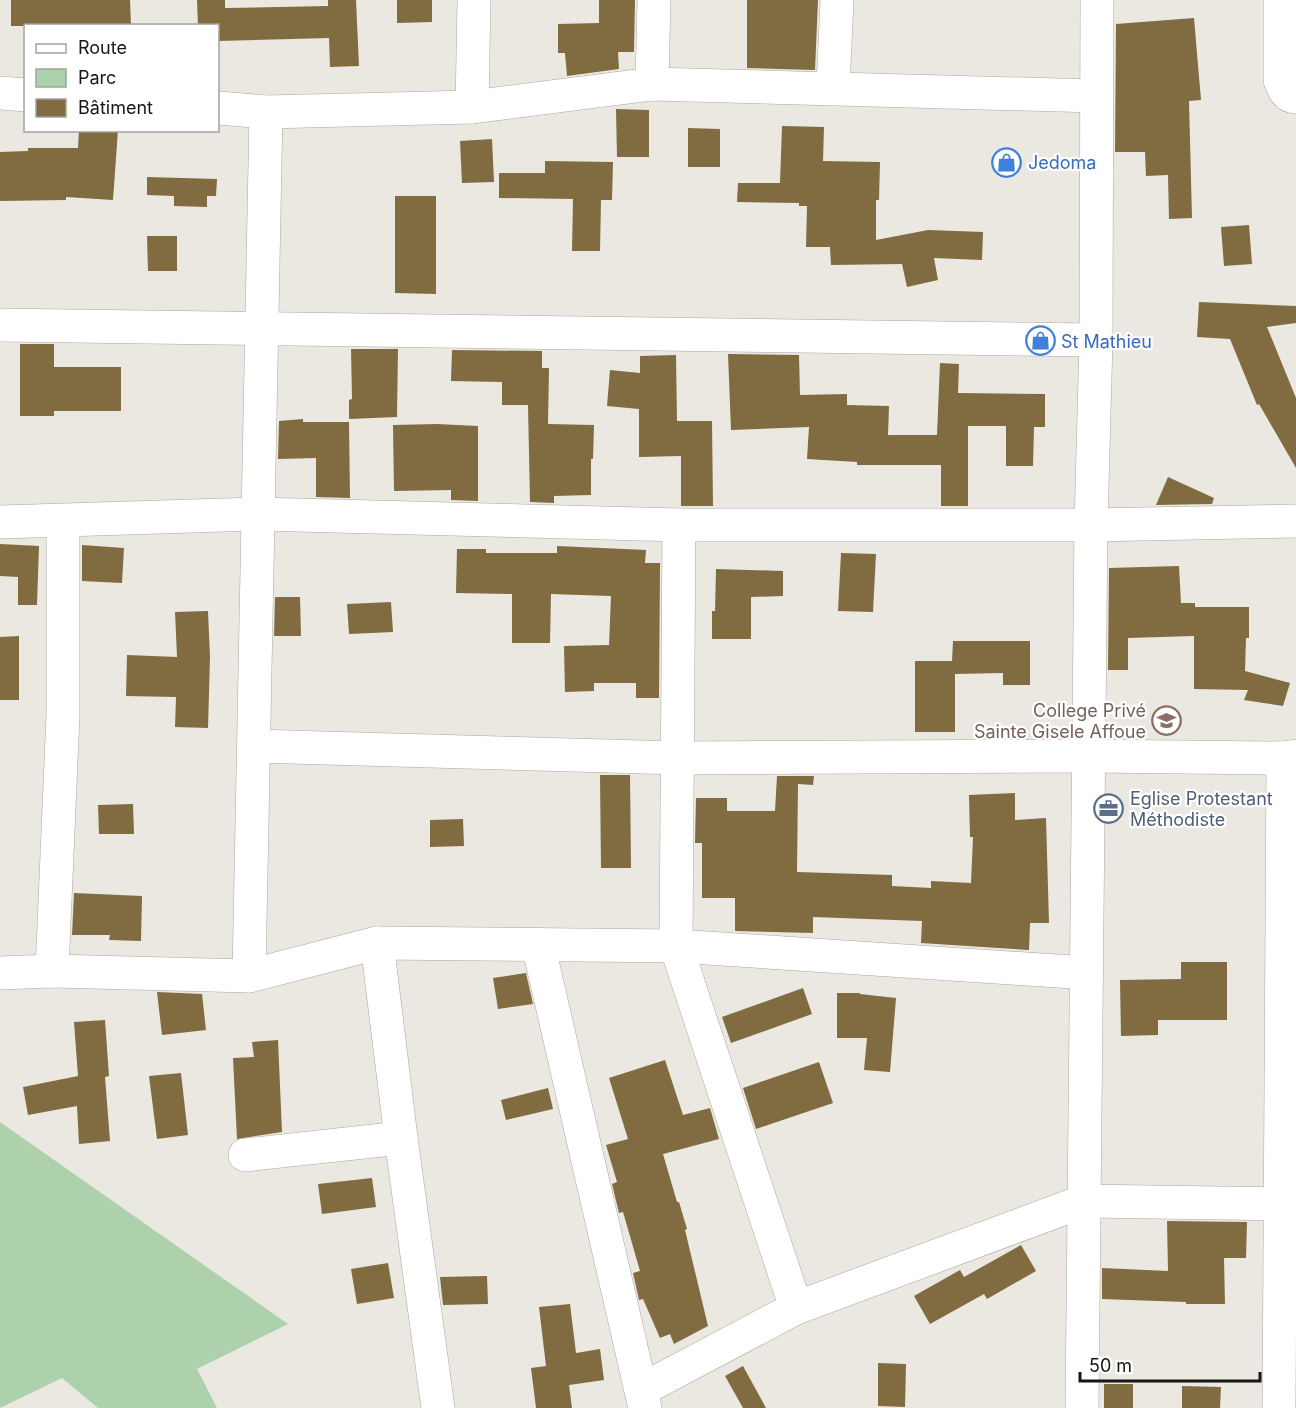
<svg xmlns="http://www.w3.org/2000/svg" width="1296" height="1408" font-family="Inter,sans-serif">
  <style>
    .green { fill: #add1aa }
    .building { fill: #816b40 }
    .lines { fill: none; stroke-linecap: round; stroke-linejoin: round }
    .minor-casing { stroke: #aaa7a2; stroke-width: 34 }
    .minor { stroke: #fff; stroke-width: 33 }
    .labels { text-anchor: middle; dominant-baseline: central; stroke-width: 4.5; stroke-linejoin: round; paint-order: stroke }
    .shop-label { font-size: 18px; fill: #366cbe; stroke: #fff; text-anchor: start }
    .education-label { font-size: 18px; fill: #785e54; stroke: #fff; text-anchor: end }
    .service-label { font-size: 18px; fill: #4e5e75; stroke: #fff; text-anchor: start }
  </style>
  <rect width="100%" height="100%" fill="#ebe8e1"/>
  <polygon class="green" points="0,1122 288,1324 197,1369 217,1408 98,1408 62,1378 0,1408"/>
  <g class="building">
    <polygon points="11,0 130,0 131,26 11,26"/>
    <polygon points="197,0 225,0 225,8 328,6 328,0 356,0 359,66 330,67 329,38 218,41 218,26 198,26"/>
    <polygon points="397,0 432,0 432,22 397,23"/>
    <polygon points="599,0 635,0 634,52 618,52 619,69 567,76 565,53 558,53 558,24 599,23"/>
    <polygon points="747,0 818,0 815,70 747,68"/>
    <polygon points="1194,18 1201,100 1189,101 1192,218 1169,219 1168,175 1146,176 1145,152 1115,152 1116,24"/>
    <polygon points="616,109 649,110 649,157 617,157"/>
    <polygon points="782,126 824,127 823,161 880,162 879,200 876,200 876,240 928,230 983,232 982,260 934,258 938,280 907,287 902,264 831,265 830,247 806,247 807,206 799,206 799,203 737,202 738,183 780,183"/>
    <polygon points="688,128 720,129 720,167 688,167"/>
    <polygon points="79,130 118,130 113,200 66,197 66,200 0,201 0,152 28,151 28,148 78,148"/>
    <polygon points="492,139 494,182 462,183 460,141"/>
    <polygon points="545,161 613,162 612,200 601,200 600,251 572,251 573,199 499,198 499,173 545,173"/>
    <polygon points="147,177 217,179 216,196 207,196 207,207 174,206 174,196 147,195"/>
    <polygon points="395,196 436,196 436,294 395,293"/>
    <polygon points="1249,225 1252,264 1224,266 1221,227"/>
    <polygon points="147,236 177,236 177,271 148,271"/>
    <polygon points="1199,302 1296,306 1296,323 1267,327 1296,398 1296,468 1259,404 1257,405 1230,339 1197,337"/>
    <polygon points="20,344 54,344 54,367 121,367 121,411 54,411 54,416 20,416"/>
    <polygon points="351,349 398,349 397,417 349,419 349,400 352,399"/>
    <polygon points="452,350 542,351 542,368 549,368 548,424 594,425 593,459 591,459 591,495 554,496 554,503 530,502 528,405 502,405 502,382 451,381"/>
    <polygon points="728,354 799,355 800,395 847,394 847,405 889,406 888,435 937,435 940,363 959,364 958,393 1045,394 1045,427 1034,427 1033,466 1006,466 1006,426 968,426 968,506 941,506 941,465 857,465 857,462 807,459 809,427 731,430"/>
    <polygon points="676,355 677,421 712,421 713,506 681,506 681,456 639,457 639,409 607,406 610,370 640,373 640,356"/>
    <polygon points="303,419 303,422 349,422 350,498 316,497 316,458 278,459 279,421"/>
    <polygon points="437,424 478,426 478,501 451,500 451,490 394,491 393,425"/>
    <polygon points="1168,477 1214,498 1212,504 1156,505"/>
    <polygon points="0,544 39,546 37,605 18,605 18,577 0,576"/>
    <polygon points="82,545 124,548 122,583 82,581"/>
    <polygon points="557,546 646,550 645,563 660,563 659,698 636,698 636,683 594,683 594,691 565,692 564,646 609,645 611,596 551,594 550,643 512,643 512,594 456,593 457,549 486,549 486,553 557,553"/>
    <polygon points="841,553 876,554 873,612 838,611"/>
    <polygon points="1179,566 1181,603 1195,603 1195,607 1249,607 1249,638 1246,638 1245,671 1290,683 1283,706 1244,700 1248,690 1194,689 1194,636 1128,638 1128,670 1108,670 1109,568"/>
    <polygon points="716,569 783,571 783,596 751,597 751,639 712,639 712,611 715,611"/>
    <polygon points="275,597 300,597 301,636 274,636"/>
    <polygon points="391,602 393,632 349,634 347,604"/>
    <polygon points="208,611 210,657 208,728 175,727 176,697 126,696 127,655 177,657 175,612"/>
    <polygon points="19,636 19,700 0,700 0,637"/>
    <polygon points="953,641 1030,641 1030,685 1003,685 1003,673 955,674 955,732 915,732 915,661 952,661"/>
    <polygon points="600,775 630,775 631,868 601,868"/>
    <polygon points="777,776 814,776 813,785 798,784 797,872 892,875 892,886 931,888 931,881 971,883 973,837 970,837 969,795 1015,793 1015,820 1046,818 1049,923 1030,923 1029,950 921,943 922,921 813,917 813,933 735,931 735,898 702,898 702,843 695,843 696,798 727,798 727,811 775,811"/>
    <polygon points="133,804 134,834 99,834 98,805"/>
    <polygon points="463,819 464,846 430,847 430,820"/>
    <polygon points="74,893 142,896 141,941 109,940 110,935 72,935"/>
    <polygon points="1181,962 1227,962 1227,1020 1158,1020 1158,1035 1121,1036 1120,980 1181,979"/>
    <polygon points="526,973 533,1004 498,1009 493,978"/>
    <polygon points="803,988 812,1014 731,1043 722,1017"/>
    <polygon points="157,992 202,994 206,1030 162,1035"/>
    <polygon points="837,993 860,993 860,994 896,998 890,1072 864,1070 867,1038 837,1038"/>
    <polygon points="105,1020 109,1076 105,1077 110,1141 79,1144 77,1106 28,1115 23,1087 78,1076 74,1022"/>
    <polygon points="278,1040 282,1132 237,1139 233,1058 254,1057 252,1042"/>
    <polygon points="665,1060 683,1115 710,1108 719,1139 663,1154 677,1202 679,1202 687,1229 685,1230 708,1326 674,1344 670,1334 660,1338 643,1299 639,1300 633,1273 640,1271 623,1212 619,1213 612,1184 617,1182 606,1145 628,1139 609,1078"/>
    <polygon points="819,1062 833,1103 756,1129 743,1088"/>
    <polygon points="181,1073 188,1135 157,1139 149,1076"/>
    <polygon points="548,1088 553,1109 506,1120 501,1100"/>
    <polygon points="372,1178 376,1207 322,1214 318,1184"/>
    <polygon points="1167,1221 1247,1222 1246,1258 1224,1258 1225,1304 1186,1304 1186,1302 1102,1299 1102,1268 1168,1271"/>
    <polygon points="1021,1245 1036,1271 987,1299 984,1294 930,1324 914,1296 960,1270 964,1277"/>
    <polygon points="388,1263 394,1298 357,1304 351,1269"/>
    <polygon points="487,1276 488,1304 443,1305 440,1277"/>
    <polygon points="570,1304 576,1353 600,1349 604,1380 569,1385 572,1408 536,1408 531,1368 546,1366 539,1307"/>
    <polygon points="878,1363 906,1364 905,1407 878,1406"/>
    <polygon points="743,1366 766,1408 743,1408 725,1376"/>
    <rect x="1104" y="1384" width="29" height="24"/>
    <polygon points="1182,1386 1221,1387 1220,1408 1182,1408"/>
  </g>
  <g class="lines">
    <defs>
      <g id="minor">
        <path d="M1280 0V80C1283 88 1286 97 1296 97"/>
        <polyline points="652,84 654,0"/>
        <polyline points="833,88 837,0"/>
        <polyline points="0,93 26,95"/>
        <polyline points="472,107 474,0"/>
        <polyline points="218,108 266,112 472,107 652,84 1096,96"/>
        <polyline points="0,325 1096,340"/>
        <polyline points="0,522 258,514 679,525 1091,525 1296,521"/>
        <polyline points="679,525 676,946 796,1308"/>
        <polyline points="254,746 679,758 1089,756 1283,758 1296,756"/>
        <polyline points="377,943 401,1138 438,1408"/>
        <polyline points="538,944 645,1408"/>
        <polyline points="52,971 63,715 63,522"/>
        <polyline points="0,973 52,971 249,976 377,943 676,946 1087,973"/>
        <polyline points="249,976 266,112"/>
        <polyline points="245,1155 401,1138"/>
        <polyline points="641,1390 796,1308 1084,1201 1296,1204"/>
        <polyline points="1082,1408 1091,525 1096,340 1097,0"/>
        <polyline points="1279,1408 1283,758"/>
      </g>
    </defs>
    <use href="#minor" class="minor-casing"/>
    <use href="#minor" class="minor"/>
  </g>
  <defs>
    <symbol id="shop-ring" viewBox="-11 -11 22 22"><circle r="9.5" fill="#fff" stroke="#3f7fe0" stroke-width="1.5"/><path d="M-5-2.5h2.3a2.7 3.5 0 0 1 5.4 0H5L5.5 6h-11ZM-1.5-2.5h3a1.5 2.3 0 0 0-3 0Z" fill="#3f7fe0"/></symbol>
    <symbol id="university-ring" viewBox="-11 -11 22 22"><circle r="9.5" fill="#fff" stroke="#8d6e63" stroke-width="1.5"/><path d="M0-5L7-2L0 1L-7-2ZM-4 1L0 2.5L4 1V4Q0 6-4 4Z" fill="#8d6e63"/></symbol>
    <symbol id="office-ring" viewBox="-11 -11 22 22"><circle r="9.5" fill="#fff" stroke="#5c6f8a" stroke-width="1.5"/><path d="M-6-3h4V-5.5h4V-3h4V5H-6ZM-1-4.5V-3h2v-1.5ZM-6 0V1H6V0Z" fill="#5c6f8a"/></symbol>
  </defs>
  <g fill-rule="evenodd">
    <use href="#shop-ring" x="990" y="146" width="33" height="33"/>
    <use href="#shop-ring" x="1024" y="324" width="33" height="33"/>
    <use href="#university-ring" x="1150" y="704" width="33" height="33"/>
    <use href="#office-ring" x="1092" y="792" width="33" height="33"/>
  </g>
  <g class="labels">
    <g class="shop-label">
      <text x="1028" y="162">Jedoma</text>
      <text x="1061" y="341">St Mathieu</text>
    </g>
    <g class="education-label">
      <text x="1146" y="710">College Privé<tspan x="1146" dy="21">Sainte Gisele Affoue</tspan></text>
    </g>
    <g class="service-label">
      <text x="1130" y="798">Eglise Protestant<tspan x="1130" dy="21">Méthodiste</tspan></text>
    </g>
  </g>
  <rect x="24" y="24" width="195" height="108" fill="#ffffff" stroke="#a2a2a1" stroke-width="1.5"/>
  <rect x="36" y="44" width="30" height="9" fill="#ffffff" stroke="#a2a2a1" stroke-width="1.5"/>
  <text x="78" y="54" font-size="18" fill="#171614">Route</text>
  <rect x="36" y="69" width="30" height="18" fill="#add1aa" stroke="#a2a2a1" stroke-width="1.5"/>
  <text x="78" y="84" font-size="18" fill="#171614">Parc</text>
  <rect x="36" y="99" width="30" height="18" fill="#816b40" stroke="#a2a2a1" stroke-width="1.5"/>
  <text x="78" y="114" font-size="18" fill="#171614">Bâtiment</text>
  <path d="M1080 1372v9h180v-9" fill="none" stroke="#171614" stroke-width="3"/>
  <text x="1089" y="1372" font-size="18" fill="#171614" stroke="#ffffff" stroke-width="4.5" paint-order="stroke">50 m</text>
</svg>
